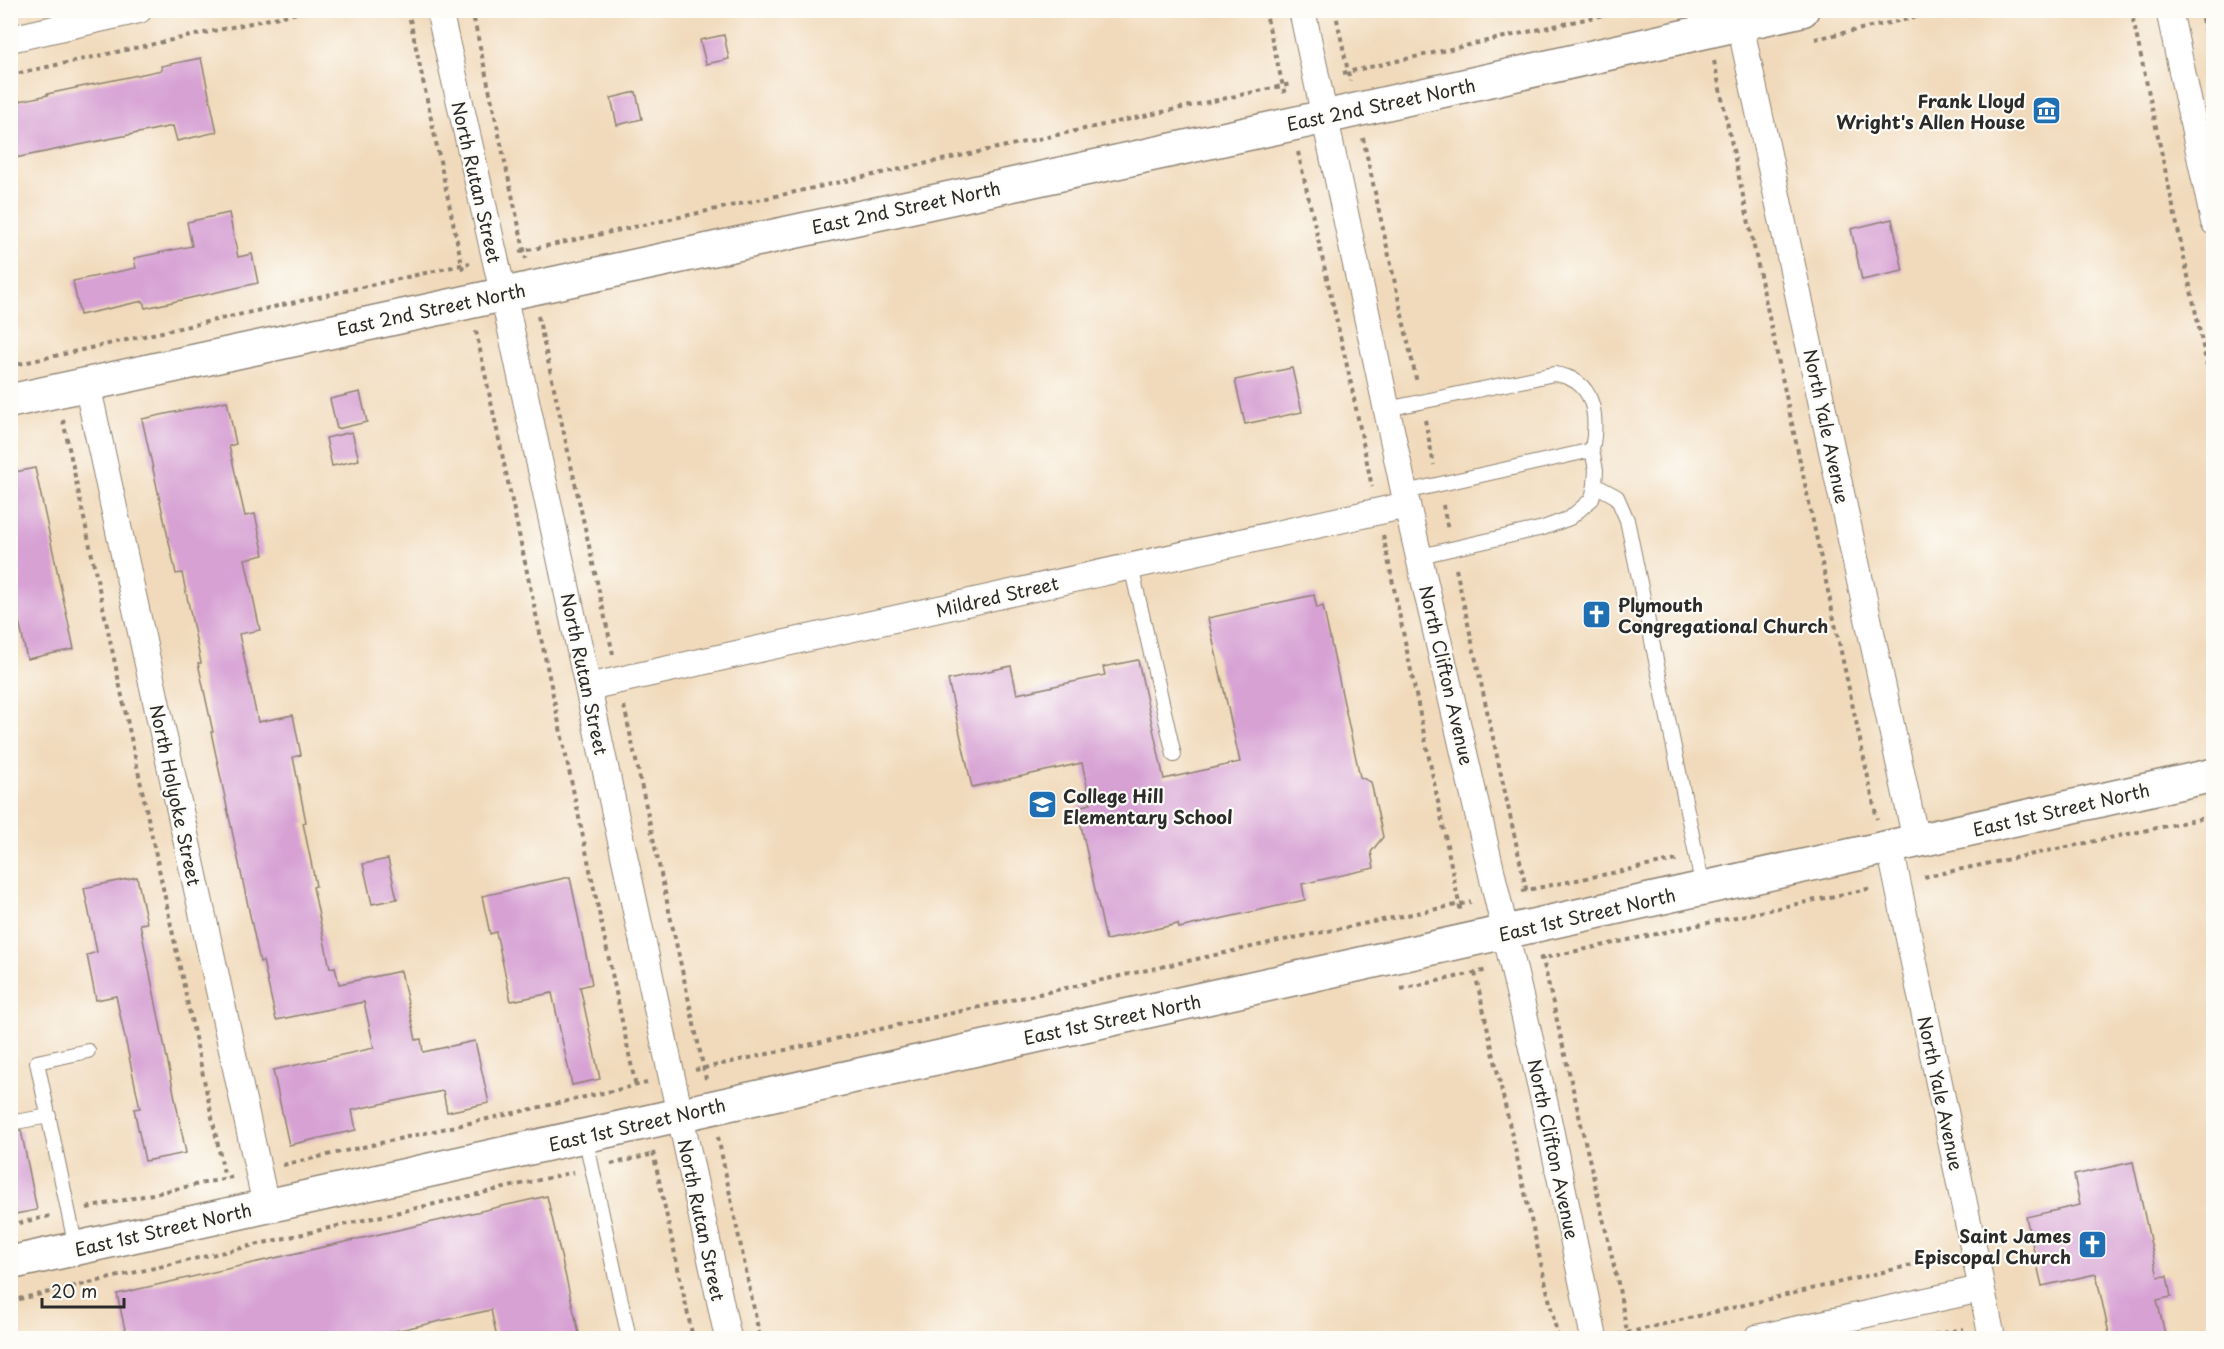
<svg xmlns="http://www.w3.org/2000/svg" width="2224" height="1349" font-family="'Playpen Sans',sans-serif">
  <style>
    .building { fill: #d7a1d4 }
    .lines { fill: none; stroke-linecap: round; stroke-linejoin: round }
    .lane-casing { stroke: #8e8273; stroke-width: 16 }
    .street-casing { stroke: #8e8273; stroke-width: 28 }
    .secondary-casing { stroke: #8e8273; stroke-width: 36 }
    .path { stroke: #8e8273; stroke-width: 4; stroke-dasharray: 4.5 4.5; stroke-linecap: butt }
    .lane { stroke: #fff; stroke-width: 14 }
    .street { stroke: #fff; stroke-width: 26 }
    .secondary { stroke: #fff; stroke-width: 33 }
    .labels { text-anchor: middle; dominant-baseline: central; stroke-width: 4.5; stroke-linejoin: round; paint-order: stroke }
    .poi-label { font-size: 18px; font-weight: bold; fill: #2b2b2b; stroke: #fdfcf7; text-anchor: end }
    .street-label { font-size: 18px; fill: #2b2b2b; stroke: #fdfcf7 }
  </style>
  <rect width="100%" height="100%" fill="#fdfcf7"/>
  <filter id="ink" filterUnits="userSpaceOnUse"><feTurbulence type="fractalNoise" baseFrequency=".0167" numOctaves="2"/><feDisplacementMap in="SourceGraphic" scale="12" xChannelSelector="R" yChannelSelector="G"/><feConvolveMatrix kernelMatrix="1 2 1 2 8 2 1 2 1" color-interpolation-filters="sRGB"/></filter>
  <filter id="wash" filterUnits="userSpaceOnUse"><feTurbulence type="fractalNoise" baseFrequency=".008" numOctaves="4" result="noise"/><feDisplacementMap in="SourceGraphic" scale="24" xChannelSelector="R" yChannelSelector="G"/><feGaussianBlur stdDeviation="1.35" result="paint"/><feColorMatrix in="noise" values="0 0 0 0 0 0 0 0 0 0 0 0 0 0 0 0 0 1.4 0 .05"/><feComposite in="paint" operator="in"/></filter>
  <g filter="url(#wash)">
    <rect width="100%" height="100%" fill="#f1dabb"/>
    <g id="blocks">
      <g class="building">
        <polygon points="724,35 729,59 706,64 700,40"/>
        <polygon points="201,58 217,132 177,141 173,126 10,159 10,103 48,95 47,94 162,70 161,66"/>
        <polygon points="636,92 642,119 617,125 611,98"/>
        <polygon points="229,213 238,257 252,254 258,283 145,308 143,301 80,315 73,281 136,268 134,258 192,246 187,222"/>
        <polygon points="1892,219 1903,271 1862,280 1851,229"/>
        <polygon points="1292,368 1302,412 1245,424 1235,380"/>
        <polygon points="360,392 367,422 337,429 330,399"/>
        <polygon points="227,401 236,444 229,446 245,516 255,514 264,555 245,559 260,630 239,634 258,722 293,715 301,755 293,757 306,822 303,823 316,886 313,887 330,968 335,967 339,984 401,971 416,1040 421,1039 423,1052 475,1041 489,1103 447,1112 443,1091 352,1110 356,1130 289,1145 273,1070 374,1048 364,1002 276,1020 263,961 260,962 211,732 213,732 198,663 201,663 182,573 176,574 142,419"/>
        <polygon points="352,432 359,460 332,466 326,438"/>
        <polygon points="35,468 74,649 27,659 15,602 10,603 10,473"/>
        <polygon points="1314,595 1317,608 1323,606 1360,777 1371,782 1383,837 1371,852 1374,868 1302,884 1305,900 1179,928 1178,924 1106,940 1077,807 1091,804 1082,763 972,787 948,680 1011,666 1017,694 1105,675 1103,667 1138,660 1164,779 1240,762 1208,618"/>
        <polygon points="388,859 397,899 372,904 363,864"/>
        <polygon points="137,877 147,923 140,924 186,1153 145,1161 134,1109 140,1108 116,996 96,1000 87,955 97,952 84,888"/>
        <polygon points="570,877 592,984 580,987 600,1079 572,1085 552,993 511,1001 496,932 490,934 482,896"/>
        <polygon points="21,1130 37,1210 10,1215 10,1132"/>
        <polygon points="2133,1162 2158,1277 2167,1276 2171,1297 2157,1300 2166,1338 2110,1338 2096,1274 2042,1286 2026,1217 2080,1205 2074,1175"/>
        <polygon points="547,1196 580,1338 497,1338 491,1310 363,1338 127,1338 117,1294"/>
      </g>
    </g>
  </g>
  <g filter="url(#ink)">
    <use href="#blocks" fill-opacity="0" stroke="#8e8273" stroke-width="1.5"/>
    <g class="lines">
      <defs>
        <g id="lane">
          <path d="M1387 409 1554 374C1596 379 1598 417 1592 450L1405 492"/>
          <polyline points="1595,485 1617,497 1627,520 1703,888"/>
          <polyline points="1420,556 1543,528 1570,518 1592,499 1595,485 1596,470 1592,450"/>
          <polyline points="1131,566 1174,755"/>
          <polyline points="10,1123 49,1116"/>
          <polyline points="585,1136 629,1338"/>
          <polyline points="76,1248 37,1062 88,1051"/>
        </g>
        <g id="street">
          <polyline points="439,10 503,293 728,1338"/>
          <polyline points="1302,10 1407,505 1545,1105 1594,1338"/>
          <polyline points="1737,10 1916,841"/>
          <polyline points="2169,10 2214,222"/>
          <polyline points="10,39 139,10"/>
          <polyline points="87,384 266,1206"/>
          <polyline points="588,687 1407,505"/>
          <polyline points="1890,847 1992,1338"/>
          <polyline points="1757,1338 1981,1289"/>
        </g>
        <g id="secondary">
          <polyline points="10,401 1325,117 1802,10"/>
          <polyline points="10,1263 2214,775"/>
        </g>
      </defs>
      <use href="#lane" class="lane-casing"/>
      <use href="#street" class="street-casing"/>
      <use href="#secondary" class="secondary-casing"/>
      <g class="path">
        <polyline points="408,10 464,274"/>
        <polyline points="472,10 526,259"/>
        <polyline points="1265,10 1285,95"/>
        <polyline points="1335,10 1350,81"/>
        <polyline points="2131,10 2214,398"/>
        <polyline points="2200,10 2214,73"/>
        <polyline points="1815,39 1949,10"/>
        <polyline points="1714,61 1877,819"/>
        <polyline points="1343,73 1626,10"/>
        <polyline points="10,75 311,10"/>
        <polyline points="1363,138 1417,383"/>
        <polyline points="1298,152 1350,379 1372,487"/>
        <polyline points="519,252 1291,84"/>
        <polyline points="538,316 613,654"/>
        <polyline points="476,331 636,1087"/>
        <polyline points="10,366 470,263"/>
        <polyline points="63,420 225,1178"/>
        <polyline points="1425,420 1434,465"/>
        <polyline points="1443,505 1448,530"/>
        <polyline points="1383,535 1461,913"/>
        <polyline points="1456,569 1527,893"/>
        <polyline points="624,706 706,1079"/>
        <polyline points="1924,877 2214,816"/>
        <polyline points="1522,891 1677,860"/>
        <polyline points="1542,956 1618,1283 1628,1338"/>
        <polyline points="1539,959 1872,888"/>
        <polyline points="1475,973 1558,1338"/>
        <polyline points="1401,989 1488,970"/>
        <polyline points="695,1070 1274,942 1471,902"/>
        <polyline points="718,1137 760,1338"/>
        <polyline points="653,1152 693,1338"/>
        <polyline points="611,1164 650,1155"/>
        <polyline points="283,1165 647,1083"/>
        <polyline points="87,1208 232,1177"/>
        <polyline points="10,1225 50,1216"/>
        <polyline points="10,1301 574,1172"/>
        <polyline points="1618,1335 1950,1256"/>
        <polyline points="1917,1338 1963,1329"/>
      </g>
      <use href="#lane" class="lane"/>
      <use href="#street" class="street"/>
      <use href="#secondary" class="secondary"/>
    </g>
  </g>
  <defs>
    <symbol id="museum-square" viewBox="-11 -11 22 22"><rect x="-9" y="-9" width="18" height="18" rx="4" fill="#1f6fb2" stroke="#fdfcf7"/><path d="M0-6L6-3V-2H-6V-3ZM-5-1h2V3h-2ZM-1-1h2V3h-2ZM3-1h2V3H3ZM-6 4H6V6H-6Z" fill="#fff"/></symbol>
    <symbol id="church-square" viewBox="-11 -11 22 22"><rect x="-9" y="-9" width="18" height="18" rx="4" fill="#1f6fb2" stroke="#fdfcf7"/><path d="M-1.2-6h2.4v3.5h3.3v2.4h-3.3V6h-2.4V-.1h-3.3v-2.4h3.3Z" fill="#fff"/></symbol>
    <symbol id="school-square" viewBox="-11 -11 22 22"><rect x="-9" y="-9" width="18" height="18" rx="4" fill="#1f6fb2" stroke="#fdfcf7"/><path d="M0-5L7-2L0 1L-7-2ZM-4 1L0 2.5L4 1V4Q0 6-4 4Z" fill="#fff"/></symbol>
  </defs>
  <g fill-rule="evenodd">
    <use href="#museum-square" x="2030" y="94" width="33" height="33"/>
    <use href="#church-square" x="1580" y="598" width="33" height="33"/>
    <use href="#school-square" x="1026" y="788" width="33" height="33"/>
    <use href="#church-square" x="2076" y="1228" width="33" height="33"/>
  </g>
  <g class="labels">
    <g class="poi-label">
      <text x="2025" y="100">Frank Lloyd<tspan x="2025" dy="21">Wright's Allen House</tspan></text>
      <text x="1618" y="604" text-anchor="start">Plymouth<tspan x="1618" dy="21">Congregational Church</tspan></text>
      <text x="1063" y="795" text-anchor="start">College Hill<tspan x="1063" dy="21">Elementary School</tspan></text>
      <text x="2071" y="1235">Saint James<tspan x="2071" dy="21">Episcopal Church</tspan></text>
    </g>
    <g class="street-label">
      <text transform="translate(1381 104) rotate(-12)">East 2nd Street North</text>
      <text transform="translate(477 182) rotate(77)">North Rutan Street</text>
      <text transform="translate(906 207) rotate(-12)">East 2nd Street North</text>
      <text transform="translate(431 309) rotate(-12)">East 2nd Street North</text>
      <text transform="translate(1827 426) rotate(78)">North Yale Avenue</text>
      <text transform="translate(997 596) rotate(-13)">Mildred Street</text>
      <text transform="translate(585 674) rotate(78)">North Rutan Street</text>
      <text transform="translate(1447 675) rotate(77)">North Clifton Avenue</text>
      <text transform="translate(176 795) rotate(78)">North Holyoke Street</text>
      <text transform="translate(2061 809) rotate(-13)">East 1st Street North</text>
      <text transform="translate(1587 914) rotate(-13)">East 1st Street North</text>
      <text transform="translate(1112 1019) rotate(-12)">East 1st Street North</text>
      <text transform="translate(1941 1093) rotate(78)">North Yale Avenue</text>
      <text transform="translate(637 1124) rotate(-13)">East 1st Street North</text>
      <text transform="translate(1554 1149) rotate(78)">North Clifton Avenue</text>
      <text transform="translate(702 1220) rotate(78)">North Rutan Street</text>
      <text transform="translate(163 1229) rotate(-13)">East 1st Street North</text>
    </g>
  </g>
  <rect width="2224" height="1349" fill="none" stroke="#fdfcf7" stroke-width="36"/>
  <path d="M42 1298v9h82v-9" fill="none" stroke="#2b2b2b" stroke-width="3"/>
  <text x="51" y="1298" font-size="18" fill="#2b2b2b" stroke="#fdfcf7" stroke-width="4.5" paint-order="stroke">20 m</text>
</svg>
